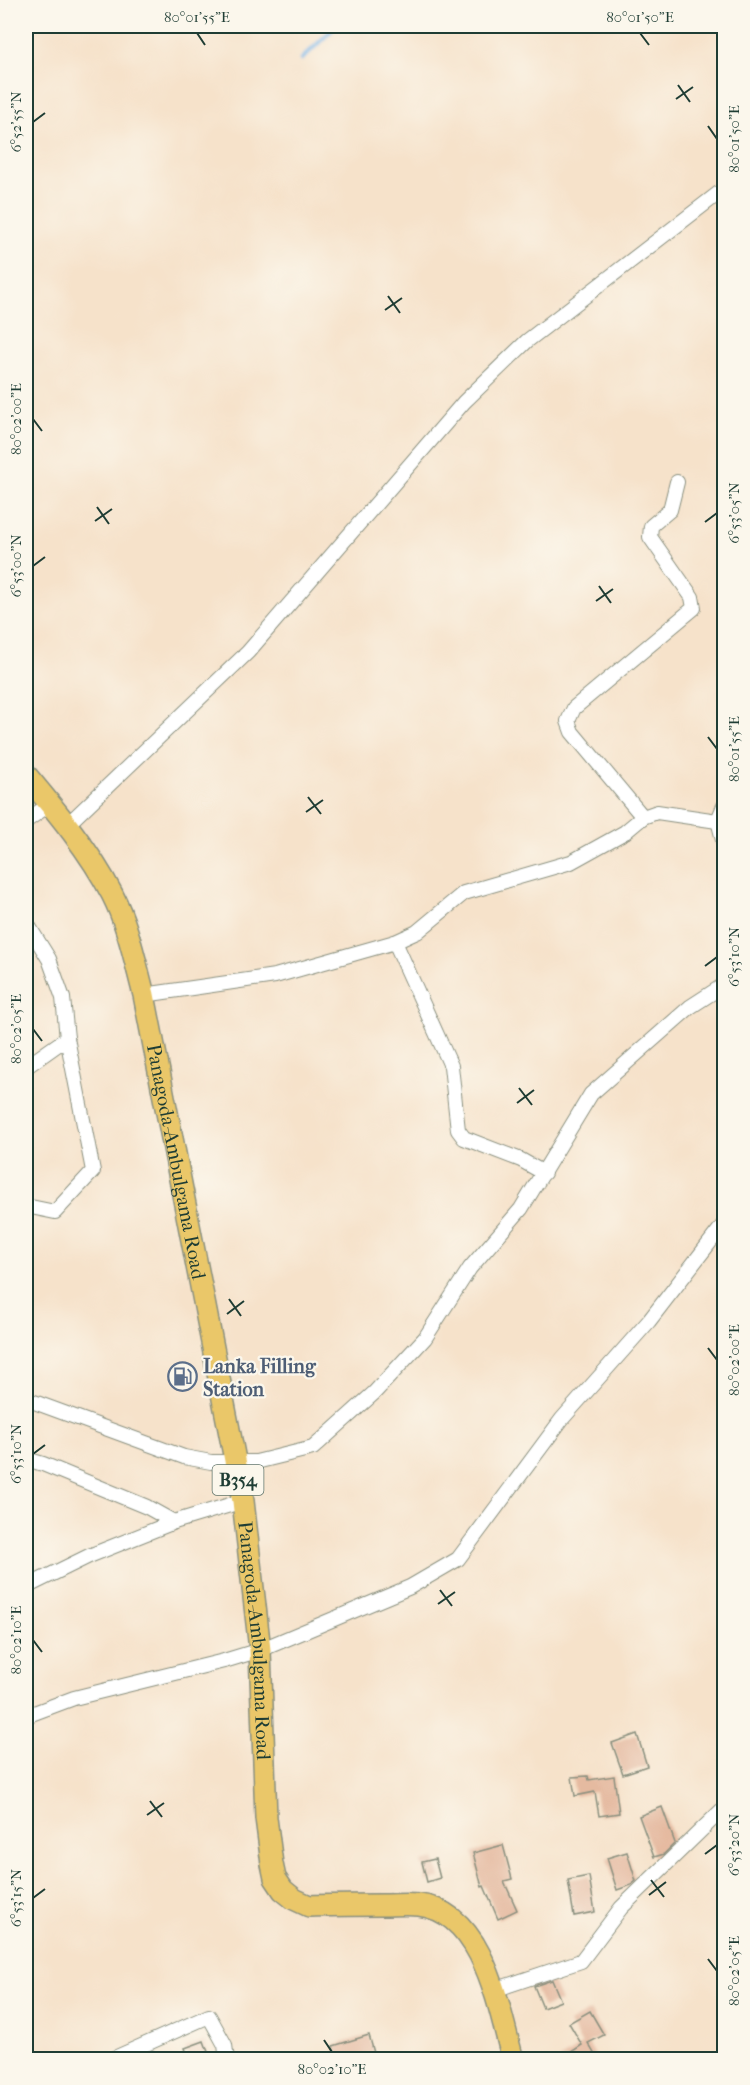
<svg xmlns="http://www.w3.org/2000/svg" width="750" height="2085" font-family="'IM FELL French Canon',serif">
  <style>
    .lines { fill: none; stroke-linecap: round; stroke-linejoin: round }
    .stream { stroke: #73b2e7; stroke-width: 4.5 }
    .building { fill: #e5baa0 }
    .street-casing { stroke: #8a907f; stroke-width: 16 }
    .primary-casing { stroke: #8a907f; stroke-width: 24 }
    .street { stroke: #fff; stroke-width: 14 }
    .primary { stroke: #eac769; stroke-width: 21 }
    .ticks { fill: none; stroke: #1f3d34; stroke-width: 2 }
    .labels { text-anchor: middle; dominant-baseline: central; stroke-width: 4.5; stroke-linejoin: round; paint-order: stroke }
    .shield { fill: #fbf7ec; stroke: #61756b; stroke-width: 1.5 }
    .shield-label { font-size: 18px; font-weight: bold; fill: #1f3d34 }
    .street-label { font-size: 20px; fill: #1f3d34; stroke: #fbf7ec }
    .service-label { font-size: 20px; font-weight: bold; fill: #4e5e75; stroke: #fbf7ec; text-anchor: start }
    .neatline { fill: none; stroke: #1f3d34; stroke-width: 2 }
    .ticks-label { font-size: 15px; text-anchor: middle; fill: #1f3d34 }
  </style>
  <rect width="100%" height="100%" fill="#fbf7ec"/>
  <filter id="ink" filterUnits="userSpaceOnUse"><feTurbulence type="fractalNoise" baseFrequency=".0167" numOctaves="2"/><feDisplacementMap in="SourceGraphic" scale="12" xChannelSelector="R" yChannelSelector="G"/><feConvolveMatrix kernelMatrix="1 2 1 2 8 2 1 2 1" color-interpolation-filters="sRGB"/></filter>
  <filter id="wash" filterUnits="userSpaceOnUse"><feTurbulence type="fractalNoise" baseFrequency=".008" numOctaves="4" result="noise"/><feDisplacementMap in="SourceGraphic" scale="24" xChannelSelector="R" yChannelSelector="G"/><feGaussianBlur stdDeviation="1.35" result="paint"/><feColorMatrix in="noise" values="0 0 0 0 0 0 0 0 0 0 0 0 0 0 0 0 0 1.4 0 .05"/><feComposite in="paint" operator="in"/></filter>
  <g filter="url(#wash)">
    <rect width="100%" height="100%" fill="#f6e2ca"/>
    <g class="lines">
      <polyline class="stream" points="302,59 336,26"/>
    </g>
    <g id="blocks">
      <g class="building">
        <polygon points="637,1734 647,1766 623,1774 612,1743"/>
        <polygon points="588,1776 589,1780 614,1776 619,1813 599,1816 595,1792 575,1796 572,1777"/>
        <polygon points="662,1807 675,1843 664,1854 654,1857 639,1816"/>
        <polygon points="503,1845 512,1879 504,1881 517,1910 498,1919 484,1886 482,1887 473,1853"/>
        <polygon points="627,1852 636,1881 631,1885 617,1890 607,1858"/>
        <polygon points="435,1859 440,1878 427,1882 422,1862"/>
        <polygon points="589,1876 595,1912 574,1916 568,1880"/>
        <polygon points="552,1980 561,2001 543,2008 534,1986"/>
        <polygon points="590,2011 604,2035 588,2043 595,2055 588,2060 559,2060 582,2045 569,2023"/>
        <polygon points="369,2035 376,2060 336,2060 333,2046"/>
        <polygon points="204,2041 211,2060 189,2060 185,2048"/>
      </g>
    </g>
  </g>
  <g filter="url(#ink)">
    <use href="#blocks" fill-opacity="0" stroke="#8a907f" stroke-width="1.5"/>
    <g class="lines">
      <defs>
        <g id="street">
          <polyline points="724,806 718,820 724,844"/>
          <polyline points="643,817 572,732 568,721 574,708 694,608 692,597 650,537 651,526 670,510 677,482"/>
          <polyline points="26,821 50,804"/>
          <polyline points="68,824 248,652 464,402 527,341 724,189"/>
          <polyline points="26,922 49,959 63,998 67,1038 93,1171 55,1212 26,1206"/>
          <polyline points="395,942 451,1066 458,1130 464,1138 521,1160 544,1173"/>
          <polyline points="144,995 275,976 395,942 417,932 464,893 571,862 625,832 643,817 657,812 724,822"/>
          <polyline points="26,1067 67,1038"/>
          <polyline points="26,1399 184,1457 211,1462 256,1462 313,1448 374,1393 425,1338 470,1268 521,1209 591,1094 690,1007 724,985"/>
          <polyline points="26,1459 43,1464 147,1507 174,1522"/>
          <polyline points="26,1587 89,1556 174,1522 243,1501"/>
          <polyline points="26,1716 74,1698 224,1661 260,1650 410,1587 458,1559 562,1419 649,1321 724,1224"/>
          <polyline points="494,1990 581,1961 621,1908 724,1808"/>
          <polyline points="110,2060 209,2016 225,2045 227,2060"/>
        </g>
        <g id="primary">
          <path id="s1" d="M26 775C57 812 89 850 112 894 128 925 135 961 144 995L243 1501 260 1650 266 1818 272 1864 275 1878 283 1890 294 1899 309 1906C333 1905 358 1905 382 1905 394 1905 407 1904 419 1905 484 1912 499 2009 513 2060"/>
        </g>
      </defs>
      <use href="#street" class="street-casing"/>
      <use href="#primary" class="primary-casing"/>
      <use href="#street" class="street"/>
      <use href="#primary" class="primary"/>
    </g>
  </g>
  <path class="ticks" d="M197 33 205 45M640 33 649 45M678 85 690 102M676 99 693 87M33 122 45 113M708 126 717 139M388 296 400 313M385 310 402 298M33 419 42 431M97 507 109 524M95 521 112 509M705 522 717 513M33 566 45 557M599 586 611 603M596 601 613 589M708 737 717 749M308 797 321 814M306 812 323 800M705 966 717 957M33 1029 42 1041M519 1088 532 1105M517 1103 534 1090M229 1299 241 1316M227 1314 244 1301M708 1348 717 1360M33 1454 45 1445M440 1590 452 1606M438 1604 455 1592M33 1640 42 1652M150 1801 162 1817M147 1815 164 1803M705 1854 717 1845M651 1880 664 1897M649 1895 666 1882M33 1898 45 1889M708 1959 717 1971M324 2040 332 2052"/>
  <defs>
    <symbol id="fuel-ring" viewBox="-11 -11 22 22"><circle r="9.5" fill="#fbf7ec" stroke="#5c6f8a" stroke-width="1.5"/><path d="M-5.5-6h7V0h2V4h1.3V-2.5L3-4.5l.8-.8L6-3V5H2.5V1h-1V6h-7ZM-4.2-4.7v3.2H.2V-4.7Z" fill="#5c6f8a"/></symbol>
  </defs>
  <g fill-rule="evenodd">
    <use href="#fuel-ring" x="166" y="1360" width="33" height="33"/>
  </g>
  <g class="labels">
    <rect class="shield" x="212.5" y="1465" width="51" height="30" rx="4.5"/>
    <g class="shield-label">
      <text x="238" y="1480">B354</text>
    </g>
    <g class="street-label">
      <text stroke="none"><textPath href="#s1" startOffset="423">Panagoda-Ambulgama Road</textPath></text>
      <text stroke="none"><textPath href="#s1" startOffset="909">Panagoda-Ambulgama Road</textPath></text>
    </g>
    <g class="service-label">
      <text x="203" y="1366">Lanka Filling<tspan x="203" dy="23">Station</tspan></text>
    </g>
  </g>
  <rect width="750" height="2085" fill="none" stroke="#fbf7ec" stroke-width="66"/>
  <rect x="33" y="33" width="684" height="2019" class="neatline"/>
  <g class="ticks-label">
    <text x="197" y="22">80°01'55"E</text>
    <text x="640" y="22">80°01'50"E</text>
    <text transform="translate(16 122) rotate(-90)" y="5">6°52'55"N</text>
    <text transform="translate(734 139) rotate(-90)" y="5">80°01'50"E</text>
    <text transform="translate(16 419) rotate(-90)" y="5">80°02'00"E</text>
    <text transform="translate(734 513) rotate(-90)" y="5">6°53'05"N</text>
    <text transform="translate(16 566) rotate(-90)" y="5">6°53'00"N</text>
    <text transform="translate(734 749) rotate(-90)" y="5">80°01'55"E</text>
    <text transform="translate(734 957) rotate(-90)" y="5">6°53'10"N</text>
    <text transform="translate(16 1029) rotate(-90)" y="5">80°02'05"E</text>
    <text transform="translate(734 1360) rotate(-90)" y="5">80°02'00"E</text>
    <text transform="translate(16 1454) rotate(-90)" y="5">6°53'10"N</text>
    <text transform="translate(16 1640) rotate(-90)" y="5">80°02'10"E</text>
    <text transform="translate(734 1845) rotate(-90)" y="5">6°53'20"N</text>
    <text transform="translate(16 1898) rotate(-90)" y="5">6°53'15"N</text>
    <text transform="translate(734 1971) rotate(-90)" y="5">80°02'05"E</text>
    <text x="332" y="2074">80°02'10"E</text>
  </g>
</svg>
